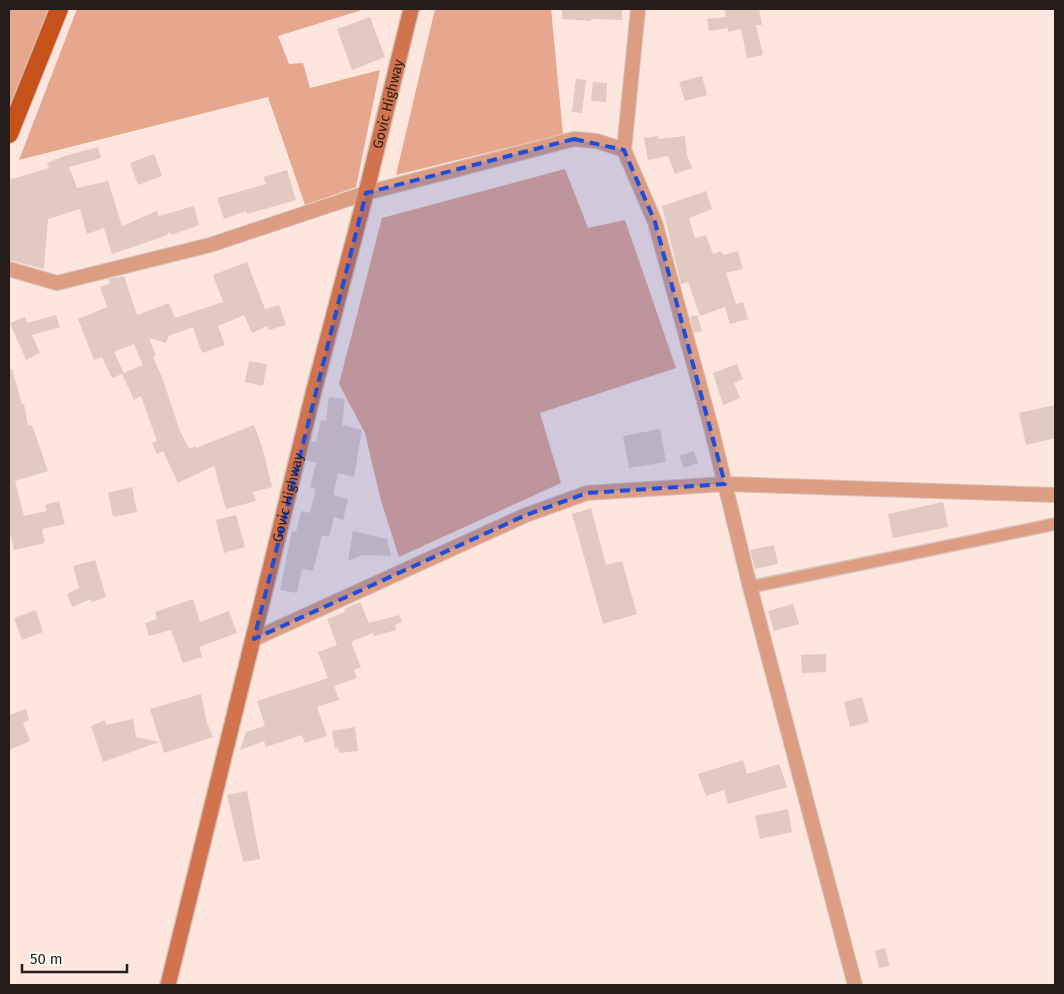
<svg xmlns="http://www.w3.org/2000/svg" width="1064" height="994" font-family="'Fira Sans',sans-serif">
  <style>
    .green { fill: #e6a78e }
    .building { fill: #e0cac1; fill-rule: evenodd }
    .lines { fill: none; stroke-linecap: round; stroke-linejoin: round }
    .minor-casing { stroke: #d6c2ba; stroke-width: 14 }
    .tertiary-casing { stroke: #d6c2ba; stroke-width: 16 }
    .secondary-casing { stroke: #d6c2ba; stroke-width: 18 }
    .primary-casing { stroke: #d6c2ba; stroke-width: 20 }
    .minor { stroke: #dd9d83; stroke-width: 11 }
    .tertiary { stroke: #dd9d83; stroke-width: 14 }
    .secondary { stroke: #d1734d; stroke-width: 15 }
    .primary { stroke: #c6521a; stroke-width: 18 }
    .marked { fill: #1d4ed8; fill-opacity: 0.2; stroke: #1d4ed8; stroke-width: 4; stroke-dasharray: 10 6; stroke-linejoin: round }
    .labels { text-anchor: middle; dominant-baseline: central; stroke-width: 4.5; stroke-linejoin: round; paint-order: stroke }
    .street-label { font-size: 14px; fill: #251d1a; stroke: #fcf8f6 }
  </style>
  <rect width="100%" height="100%" fill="#fde6dd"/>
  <g class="green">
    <polygon points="9,9 50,9 9,111"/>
    <polygon points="77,9 365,9 278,36 289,64 303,63 310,88 380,70 356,187 305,205 268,97 19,160"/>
    <polygon points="435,9 551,9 563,134 396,175"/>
    <polygon points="565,169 588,228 625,220 676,368 540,413 561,483 399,557 381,501 365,433 339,384 382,218"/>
  </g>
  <g class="building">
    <polygon points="562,9 622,9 622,20 591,19 591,21 562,19"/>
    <polygon points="734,9 759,9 762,25 756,25 763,55 747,58 741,29 728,32 728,28 709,31 707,19 726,17 725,10"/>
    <polygon points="370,17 385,57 352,70 337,29"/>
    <polygon points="702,76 707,95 685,101 679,82"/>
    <polygon points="576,79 586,80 582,113 572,112"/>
    <polygon points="593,82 607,83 606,102 591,101"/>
    <polygon points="658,136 658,139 685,136 687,155 692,168 675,174 668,156 648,160 644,138"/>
    <polygon points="98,147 101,158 69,167 77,188 108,181 122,226 157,211 159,216 194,206 199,225 171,235 170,232 165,236 112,254 104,228 87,234 80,209 48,219 44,269 9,260 9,180 49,168 47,163 65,156"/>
    <polygon points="154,154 162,176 138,185 130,163"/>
    <polygon points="287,170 296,200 247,214 246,211 224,219 217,198 266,184 263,177"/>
    <polygon points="706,191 712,209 689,218 695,238 706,235 713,254 721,251 723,255 738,251 743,269 726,273 736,304 743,302 748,319 730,324 725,307 700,316 688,282 681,284 662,206"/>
    <path d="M247 262 265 309 279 305 286 325 269 330 267 326 252 333 244 315 218 326 225 345 202 353 193 327 169 336 166 343 149 338 156 356 153 357 162 377 180 431 189 449 195 446 196 448 254 425 263 450 272 487 253 492 256 501 226 509 214 466 178 483 163 451 157 454 152 443 157 441 141 396 134 400 122 374 112 378 102 357 94 360 78 319 107 307 100 287 110 283 108 279 124 276 137 315 169 303 175 318 223 302 213 275ZM134 344 143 365 124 373 114 352Z"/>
    <polygon points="56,315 60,327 32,335 40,353 26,360 10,323 25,317 27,323"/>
    <polygon points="697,315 702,331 694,333 690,317"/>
    <polygon points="249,361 267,364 263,386 245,382"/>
    <polygon points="737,364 743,379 734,383 740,398 723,405 713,373"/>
    <polygon points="9,369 12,369 22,404 24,404 28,426 32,425 48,471 15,481 24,516 47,511 45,505 59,501 65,524 42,529 45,543 14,550 9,529"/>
    <polygon points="329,397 345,399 342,425 362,430 354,477 338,473 333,495 348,499 343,520 334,517 329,537 322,535 313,571 302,569 297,593 280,590 292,531 296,532 301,511 310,513 316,489 310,487 316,463 306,460 311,441 316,442 321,420 326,421"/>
    <polygon points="1055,405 1055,438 1026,445 1019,413"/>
    <polygon points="660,429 666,462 629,468 623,436"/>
    <polygon points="694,451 698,463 684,468 679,456"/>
    <polygon points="132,487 137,512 113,517 108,493"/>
    <polygon points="943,502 948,527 893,538 888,514"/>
    <polygon points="591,508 606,565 622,561 637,614 603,624 572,514"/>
    <polygon points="236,515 245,547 224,553 216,520"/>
    <polygon points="353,531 387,539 391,556 363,555 348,561"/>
    <polygon points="774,545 778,564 755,569 750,550"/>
    <polygon points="95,560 106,597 92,602 91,599 72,607 67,594 79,588 73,566"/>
    <polygon points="193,599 200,622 229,611 237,633 199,647 202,657 183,663 171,630 149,636 145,623 157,619 155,612"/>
    <polygon points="360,602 369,623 399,615 402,622 395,625 396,630 374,636 373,633 351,642 361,667 354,670 357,678 334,686 339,700 317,707 327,736 305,743 302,735 266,747 264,741 240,750 246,732 265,726 257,701 328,678 318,652 337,645 327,619 345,612 344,609"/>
    <polygon points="793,604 799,624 774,631 768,611"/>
    <polygon points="36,610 43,632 22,640 14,618"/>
    <polygon points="826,654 826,672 802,673 801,655"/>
    <polygon points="201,694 207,723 213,737 164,753 150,709"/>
    <polygon points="862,697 869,722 850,727 844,702"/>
    <polygon points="26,709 29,720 23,723 30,741 9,750 9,715"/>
    <polygon points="133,719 136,737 159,742 103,762 91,726 105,720 106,725"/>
    <polygon points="355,727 358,751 339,753 338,748 335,749 332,731"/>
    <polygon points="743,760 747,774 779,764 787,787 728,804 724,790 706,796 698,774"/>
    <polygon points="247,791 260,859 243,862 227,795"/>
    <polygon points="788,809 792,832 760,839 755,816"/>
    <polygon points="885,948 890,966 879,968 875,951"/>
  </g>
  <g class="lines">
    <defs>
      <polyline id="minor" points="750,587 1055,524"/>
      <g id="tertiary">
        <polyline points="638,9 624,150 655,222 711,427 750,587 855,985"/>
        <polyline points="9,269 57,283 210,245 366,193 574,139 597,141 624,150"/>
        <polyline points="254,639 526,515 587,493 725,484 1055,495"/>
      </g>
      <g id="secondary">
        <path id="s1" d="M168 985 314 390 366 193 411 9"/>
      </g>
      <polyline id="primary" points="9,134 59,9"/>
    </defs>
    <use href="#minor" class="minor-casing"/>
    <use href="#tertiary" class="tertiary-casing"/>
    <use href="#secondary" class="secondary-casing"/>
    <use href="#primary" class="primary-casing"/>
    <use href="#minor" class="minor"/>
    <use href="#tertiary" class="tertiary"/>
    <use href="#secondary" class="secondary"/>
    <use href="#primary" class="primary"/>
  </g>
  <path class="marked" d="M574 139 624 150 655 222 725 484 587 493 526 515 254 639 366 193Z"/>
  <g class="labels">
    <g class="street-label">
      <text stroke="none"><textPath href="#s1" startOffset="908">Govic Highway</textPath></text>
      <text stroke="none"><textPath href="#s1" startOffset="502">Govic Highway</textPath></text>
    </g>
  </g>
  <rect width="1064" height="994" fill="none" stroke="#251d1a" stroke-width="20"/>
  <path d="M22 964v8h105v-8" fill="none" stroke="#251d1a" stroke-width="2.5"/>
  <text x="30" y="964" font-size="15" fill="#251d1a" stroke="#fcf8f6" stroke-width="4" paint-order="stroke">50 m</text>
</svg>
